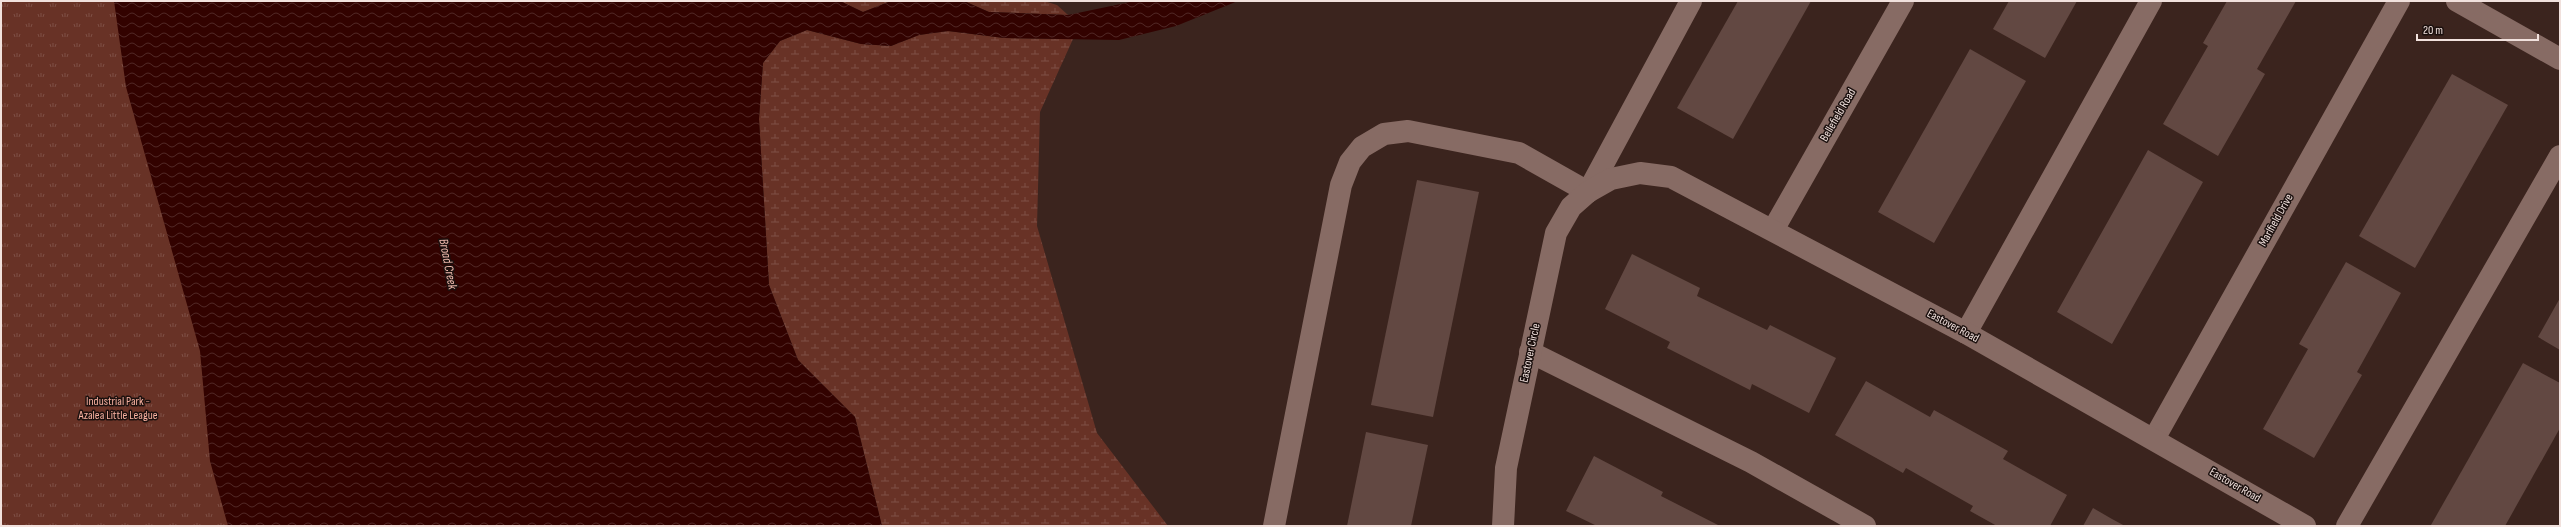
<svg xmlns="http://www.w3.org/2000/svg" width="2561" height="527" font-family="'Sofia Sans Condensed',sans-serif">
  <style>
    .wetland { fill: url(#wetland-marsh) }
    .park { fill: url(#park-tufts) }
    .water { fill: url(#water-waves) }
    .building { fill: #624842 }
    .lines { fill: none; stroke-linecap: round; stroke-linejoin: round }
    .minor { stroke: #876b64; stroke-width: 22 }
    .labels { text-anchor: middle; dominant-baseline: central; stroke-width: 3; stroke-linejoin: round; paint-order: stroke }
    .street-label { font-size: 12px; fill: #f1e1dd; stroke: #1b100e }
    .park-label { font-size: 12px; fill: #f8b1a0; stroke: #1b100e }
    .water-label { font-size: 13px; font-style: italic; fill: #f4bdb0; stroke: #1b100e }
  </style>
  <defs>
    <pattern id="wetland-marsh" width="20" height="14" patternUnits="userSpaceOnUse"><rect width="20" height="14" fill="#683226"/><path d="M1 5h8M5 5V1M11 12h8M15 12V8" fill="none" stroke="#7e4f45"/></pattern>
    <pattern id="park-tufts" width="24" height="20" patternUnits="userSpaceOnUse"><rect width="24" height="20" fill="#683226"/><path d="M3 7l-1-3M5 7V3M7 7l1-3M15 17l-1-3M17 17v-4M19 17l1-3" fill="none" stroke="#7e4f45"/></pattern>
    <pattern id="water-waves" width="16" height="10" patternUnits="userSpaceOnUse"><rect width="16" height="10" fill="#320200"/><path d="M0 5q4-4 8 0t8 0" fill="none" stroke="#502725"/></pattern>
  </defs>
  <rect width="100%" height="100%" fill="#3b241e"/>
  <g class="wetland">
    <polygon points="840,1 891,1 863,12"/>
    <polygon points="964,1 1044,1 1057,5 1068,15 989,12"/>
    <polygon points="807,30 861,44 891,46 919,35 948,31 1004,38 1073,39 1040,112 1037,226 1097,433 1168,526 882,526 855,417 798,360 769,285 759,119 763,63 780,41"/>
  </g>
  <polygon class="park" points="1,1 164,1 258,526 1,526"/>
  <polygon class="water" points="114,1 840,1 863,12 891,1 964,1 989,12 1068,15 1135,1 1238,1 1176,26 1119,40 1004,38 948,31 919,35 891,46 861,44 807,30 780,41 763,63 759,119 769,285 798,360 855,417 882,526 228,526 210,461 200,351 126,87"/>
  <g class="building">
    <polygon points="1738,1 1811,1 1733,139 1677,108"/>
    <polygon points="2009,1 2077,1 2045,58 1993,29"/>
    <polygon points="2227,1 2296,1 2257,69 2265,74 2218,156 2163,124 2208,46 2203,43"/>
    <polygon points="1970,49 2026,81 1934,243 1878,212"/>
    <polygon points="2452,74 2508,105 2415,268 2359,236"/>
    <polygon points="2148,150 2203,182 2112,344 2057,312"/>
    <polygon points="1417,180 1479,192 1433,417 1371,405"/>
    <polygon points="1632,254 1700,288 1697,296 1767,330 1770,325 1836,358 1809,413 1752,384 1750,390 1667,348 1670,342 1605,309"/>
    <polygon points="2346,262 2401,293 2357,372 2362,375 2314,458 2263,429 2308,349 2299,344"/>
    <polygon points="2560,298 2560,350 2538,337"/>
    <polygon points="2523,363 2560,383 2560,428 2505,526 2434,526 2431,525"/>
    <polygon points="1866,381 1930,417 1934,410 2008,451 2003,459 2067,495 2050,526 1997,526 1970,511 1973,506 1906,468 1903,473 1835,435"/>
    <polygon points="1366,432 1428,445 1411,526 1347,526"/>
    <polygon points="1594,456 1663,492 1661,496 1720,526 1597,526 1566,511"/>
    <polygon points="2093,508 2112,519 2125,526 2083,526"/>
  </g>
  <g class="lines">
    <g class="minor">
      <polyline points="2457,1 2560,59"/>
      <polyline points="1588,192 1691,1"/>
      <polyline points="1773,230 1903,1"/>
      <polyline points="1966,333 2151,1"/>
      <polyline points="1530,352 1751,462 1865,526"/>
      <polyline points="2154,439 2399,1"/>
      <polyline points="1274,526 1341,185 1350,162 1362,147 1384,134 1408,131 1519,153 1588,192"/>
      <polyline points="1503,526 1506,468 1556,233 1571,207 1588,192 1611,179 1640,173 1671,177 1966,333 2305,526"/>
      <polyline points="2347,526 2560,156"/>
    </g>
  </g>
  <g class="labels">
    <g class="street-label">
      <text transform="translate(1838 115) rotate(-60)">Bellefield Road</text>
      <text transform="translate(2276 220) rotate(-61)">Marlfield Drive</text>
      <text transform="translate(1953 326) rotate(28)">Eastover Road</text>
      <text transform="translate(1530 353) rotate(-78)">Eastover Circle</text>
      <text transform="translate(2235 485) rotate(30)">Eastover Road</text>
    </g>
    <g class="park-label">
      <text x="118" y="401">Industrial Park -<tspan x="118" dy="14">Azalea Little League</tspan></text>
    </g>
    <g class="water-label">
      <text transform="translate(448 264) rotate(79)">Broad Creek</text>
    </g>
  </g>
  <rect width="2561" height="527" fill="none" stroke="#f1e1dd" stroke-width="4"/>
  <path d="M2417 34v6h121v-6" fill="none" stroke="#f1e1dd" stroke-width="2"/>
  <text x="2423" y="34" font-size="12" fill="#f1e1dd" stroke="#1b100e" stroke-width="3" paint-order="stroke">20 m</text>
</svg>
